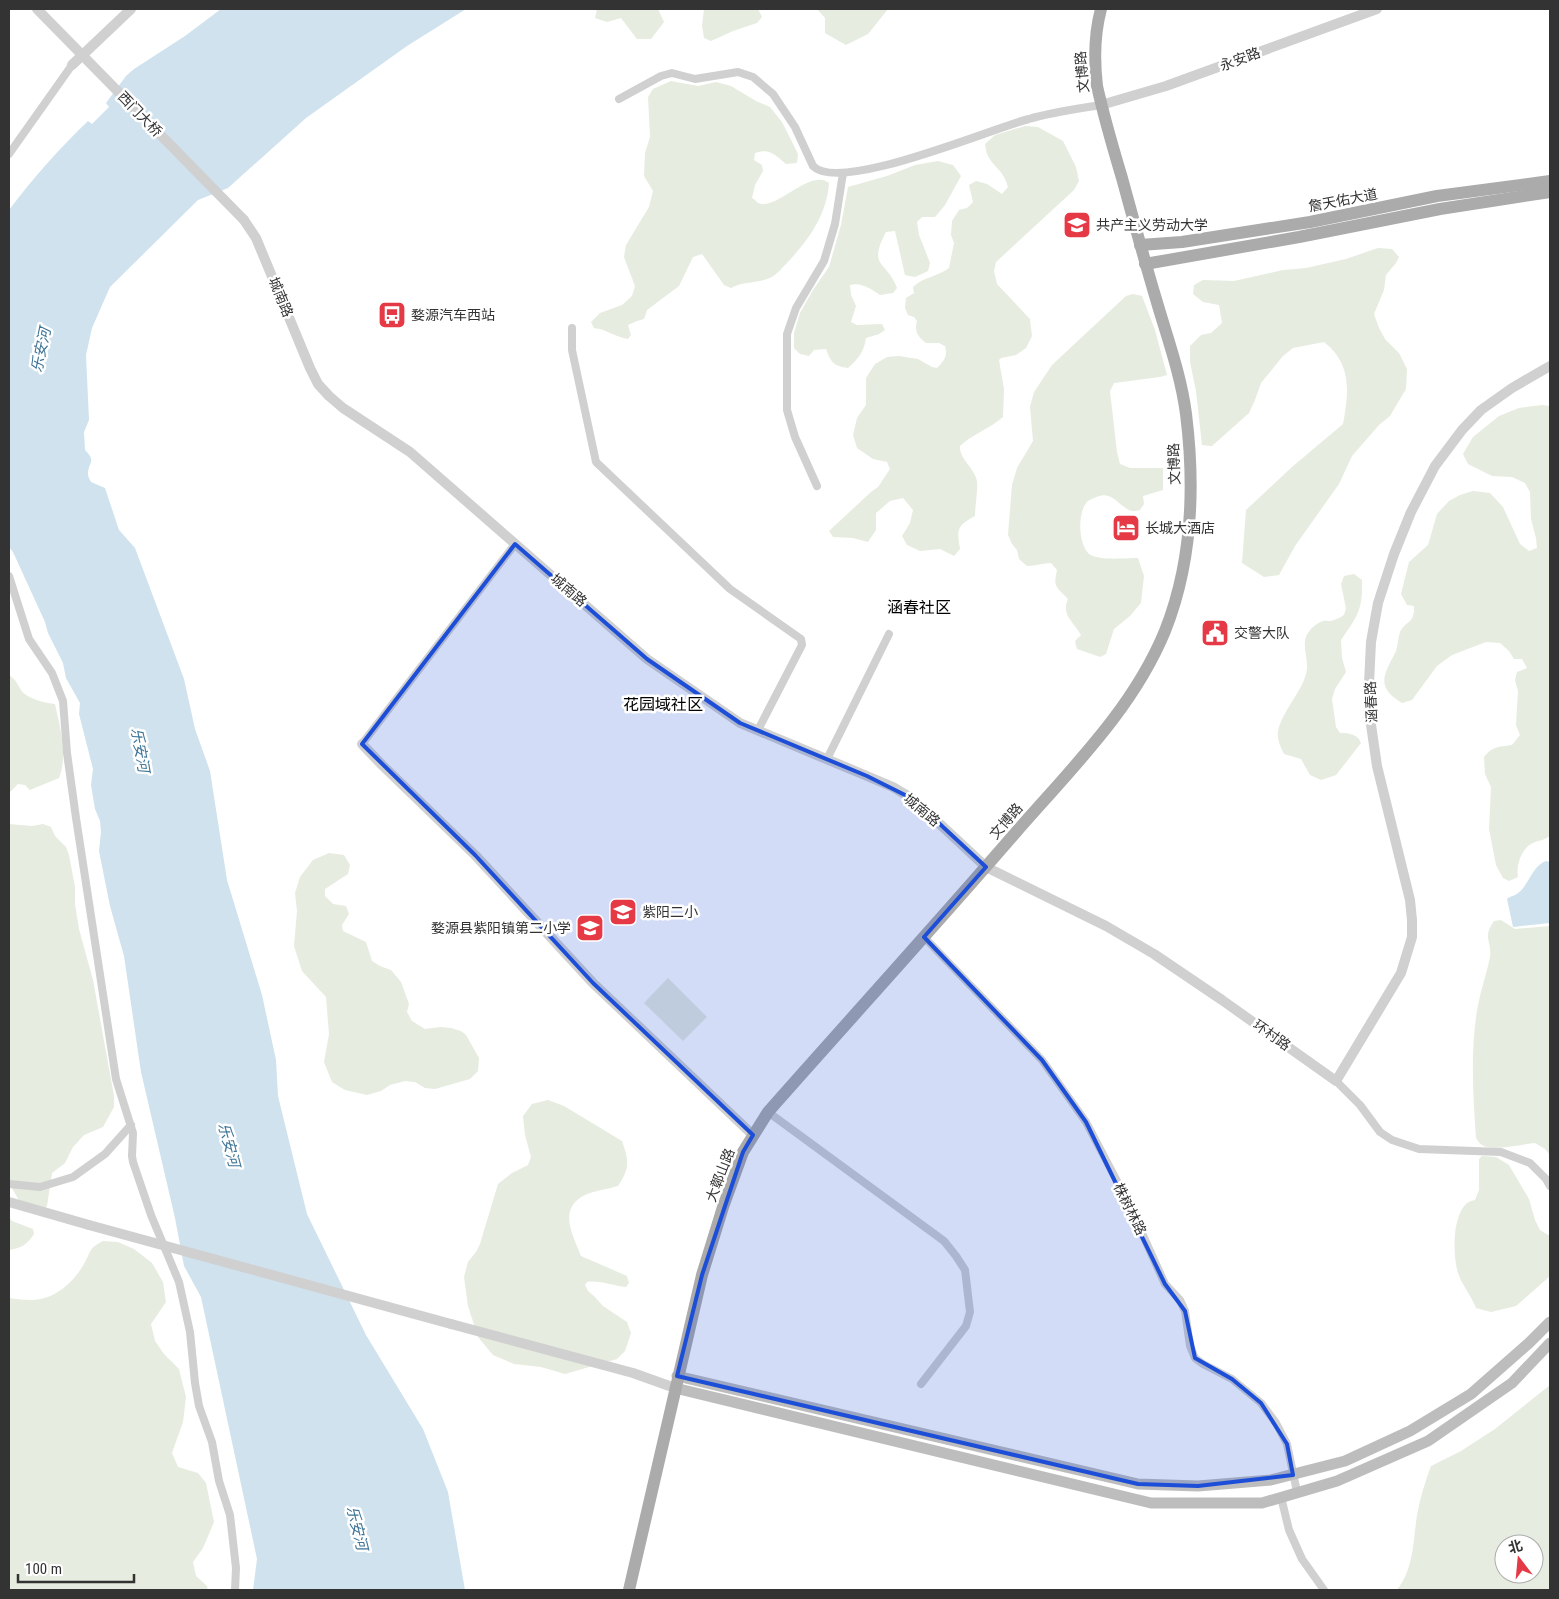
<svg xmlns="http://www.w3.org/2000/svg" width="1559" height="1599" font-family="'Roboto Condensed','Noto Sans SC',sans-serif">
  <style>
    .green { fill: #e6ecdf; fill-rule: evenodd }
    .water { fill: #cfe2ee }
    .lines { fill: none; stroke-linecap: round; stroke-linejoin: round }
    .minor { stroke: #d0d0d0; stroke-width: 8 }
    .tertiary { stroke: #d0d0d0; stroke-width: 10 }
    .secondary { stroke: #bdbdbd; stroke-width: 11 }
    .primary { stroke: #ababab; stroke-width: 12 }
    .tertiary-bridge { stroke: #d0d0d0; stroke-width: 10 }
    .marked { fill: #1d4ed8; fill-opacity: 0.2; stroke: #1d4ed8; stroke-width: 4; stroke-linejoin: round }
    .labels { text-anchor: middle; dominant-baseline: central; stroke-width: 5; stroke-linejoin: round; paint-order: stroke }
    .street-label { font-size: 14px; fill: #333; stroke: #fff }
    .poi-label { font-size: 14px; fill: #333; stroke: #fff; text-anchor: start }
    .water-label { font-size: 15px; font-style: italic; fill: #3f7597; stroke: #fff }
    .quarter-label { font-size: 16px; fill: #000; stroke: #fff }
  </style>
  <rect width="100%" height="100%" fill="#fff"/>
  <g class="green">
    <polygon points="597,9 658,9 664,22 651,39 637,39 621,18 607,22 595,18"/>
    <polygon points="704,9 758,9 762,17 757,23 733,31 711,41 704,38 702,26"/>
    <polygon points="817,9 888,9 868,34 846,45 825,33 825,18"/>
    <path d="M671 81 698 86 716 82 731 86 756 101 770 107 782 122 798 154 797 163 786 164C775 155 770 148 755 153L754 160 762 165 763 171 755 185 752 198C753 198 758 203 758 203 775 210 803 177 822 180 825 180 827 182 829 183 827 215 808 241 786 264 782 268 777 274 772 277 758 284 743 281 731 288L724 285 702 254 693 257 679 286 647 310 644 319 637 321 628 325 631 335 628 339C615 337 606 329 594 328L591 322 600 313 622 305 632 296 635 286 624 257 626 245 649 207 653 191 644 176 645 153 650 137 648 97 653 89Z"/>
    <path d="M1025 126 1038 127 1063 141 1076 167 1079 181 1074 190 996 262 994 271 997 284 1030 319 1032 336 1026 348 1016 355 1001 358 999 360 1004 389 1003 417C989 429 973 434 960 446 959 459 974 467 977 481 978 490 975 506 975 516 956 526 957 530 960 549L954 556 940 549 920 551 907 545 902 536 910 523 913 510 903 498 890 501 876 513V530L868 542 853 538 833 537 829 531 871 492 878 487 890 469 887 462 873 459 857 448 853 435 857 418 866 405V378L875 364 887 357 899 356 918 359 932 367 937 368C944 361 948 356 945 346L939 343H926C918 337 914 331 917 321L914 317 908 315 905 308 906 298 914 293 913 287C923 277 937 277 949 268L954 243 951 235 952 221 959 210 967 208 973 202 969 185 976 181 987 184 1002 194 1008 187C1003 169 995 169 988 156 986 153 986 148 985 144L995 135Z"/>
    <path d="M938 161 953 165 961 176 945 205 935 217H922L917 222 919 235 930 263 928 271 915 277 905 275 895 231 886 232C867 268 887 260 897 288L893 293 880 295C871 289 861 282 850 285L851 295 856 306 851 322 857 325 882 324 885 330 879 334 866 338C864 352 858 359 848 368 833 366 831 362 826 349L814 350 809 356 800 354 794 348V333L800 313 813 290 829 267 841 225 848 187 887 176 915 165Z"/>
    <path d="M1378 248 1392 249 1399 257 1396 263 1386 275 1384 290 1374 314 1379 328 1385 339 1399 353 1407 369 1406 389 1390 416 1379 425 1352 456 1339 484 1295 546 1279 575 1264 577 1242 563 1246 510 1292 467 1343 424C1349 392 1352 364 1324 342L1293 348 1283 356 1261 383 1255 400 1249 413 1212 446 1202 445 1196 391 1190 362V346L1201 335 1211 333 1222 323 1219 305 1203 302 1193 294 1194 285 1203 280 1234 281 1283 270 1306 268 1346 259Z"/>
    <path d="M1133 294 1142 296 1155 330 1167 375 1160 377 1114 383 1110 391 1117 452 1120 464 1130 468H1163V490L1143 496 1144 504 1140 510C1137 511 1132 512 1129 510 1118 505 1113 492 1099 496 1096 497 1091 499 1088 501 1077 511 1078 544 1089 554 1098 561 1127 558 1138 558L1144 576 1141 603 1130 616 1114 629 1106 654 1100 657 1077 649 1075 641 1081 635C1073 621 1061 615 1068 599 1056 586 1053 588 1057 570L1051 563C1043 563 1036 566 1027 566L1019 559 1017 550 1012 544 1008 535 1012 485 1017 468 1033 441 1030 407 1034 392 1052 365 1126 296Z"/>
    <path d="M1542 405 1550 406V836C1543 841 1538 840 1531 844 1521 850 1516 865 1518 877L1509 881 1503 878 1496 865 1489 829 1491 787 1485 774 1484 757C1493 746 1498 747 1512 745L1520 735 1516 725 1518 691 1515 680 1517 672 1527 668 1522 659H1514L1509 651 1500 643 1486 642 1452 655 1437 666 1412 700 1402 703C1374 686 1385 674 1396 651 1398 645 1398 638 1400 632 1405 621 1415 624 1414 606L1407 605 1401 594 1409 562 1428 545 1437 514 1449 501 1460 495 1473 491 1490 493 1503 507 1520 544 1529 551 1537 548 1536 538 1531 519 1530 492 1525 483 1512 477 1492 476 1468 464 1463 454 1473 437 1499 416 1519 408Z"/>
    <path d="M1354 574 1362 580C1363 610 1357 617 1341 640L1342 658 1346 672 1335 689 1332 699 1336 727 1340 733C1349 733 1358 734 1361 743L1336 775 1321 780 1310 775 1301 759 1284 754C1281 748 1277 740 1278 732 1281 713 1301 693 1306 674 1310 660 1300 644 1308 633 1311 628 1317 623 1323 621 1326 620 1330 622 1334 620 1337 619 1341 617 1344 615L1346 608 1341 584 1344 576Z"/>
    <path d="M9 675C17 681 16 682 21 690 27 699 45 703 55 704 60 727 68 755 59 778L30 790 25 785 18 784 9 793Z"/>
    <polygon points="9,824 32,826 43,824 51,827 55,836 66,847 69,855 75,887 75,904 79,929 93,980 114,1096 114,1107 103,1127 84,1135 73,1147 65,1163 52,1173 47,1206 40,1213 20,1202 9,1183"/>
    <polygon points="329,853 344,855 350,865 348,874 325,889 325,896 333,904 346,906 349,914 342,925 343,931 366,942 372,961 380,966 391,970 401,982 409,1004 407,1012 412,1021 425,1029 440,1027 451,1028 461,1031 466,1035 479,1058 478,1071 470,1079 435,1089 425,1088 415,1082 405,1081 390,1085 381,1091 367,1095 345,1090 332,1082 324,1062 329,1034 326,997 302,971 294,946 297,911 295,893 300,877 313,860"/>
    <path d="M1501 920 1515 929 1550 926V1155L1545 1149 1535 1143C1523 1144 1492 1152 1482 1145 1479 1143 1478 1141 1476 1138 1473 1094 1470 1049 1478 1005 1481 989 1487 973 1490 957 1492 941 1482 938 1494 921Z"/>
    <polygon points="668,978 707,1017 683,1041 644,1003"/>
    <path d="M548 1100 564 1106 622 1141C629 1161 630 1168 618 1186 608 1189 592 1191 583 1196 558 1210 573 1235 581 1256L627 1276 629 1283 626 1287C613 1286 601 1280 587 1282L585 1285 588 1291 594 1296 603 1306 627 1322 631 1333 625 1351 617 1359 565 1374 541 1367 514 1364 493 1355 478 1337 468 1306 464 1277 468 1262 476 1252 480 1244 498 1184 512 1173 528 1165 531 1157 525 1135 523 1116 532 1104Z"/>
    <path d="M1482 1156 1496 1157 1509 1165 1529 1199 1535 1220 1540 1230 1550 1236V1276L1516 1306 1491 1312 1476 1308C1471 1295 1462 1285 1458 1273 1453 1255 1452 1220 1465 1205 1467 1202 1471 1201 1475 1200L1479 1190V1159Z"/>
    <path d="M9 1217 12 1221 33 1229 34 1234C27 1245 21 1248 9 1250Z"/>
    <path d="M103 1241 118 1242 134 1249 152 1263 163 1282 166 1302 151 1324 155 1341 164 1354 179 1369 186 1397 183 1422 172 1453 178 1467 198 1473 206 1483 214 1522 203 1548 193 1562 196 1576 207 1586 208 1590H9V1298C16 1299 24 1300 32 1300 54 1300 74 1282 84 1264 92 1250 88 1249 103 1241Z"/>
    <path d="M1550 1385V1590H1397C1414 1568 1413 1542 1417 1515 1420 1498 1425 1482 1431 1466L1461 1451 1495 1429ZM1504 1544H1534V1574H1504Z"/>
  </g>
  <g class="water">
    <path d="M221 9H466L407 46 306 118 228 188 198 200 110 287 92 328 86 355 89 420 84 432 85 450C97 462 88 462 88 474 88 477 90 480 91 482L105 488 119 530 135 548 184 679 195 729 210 771 227 880 262 995 276 1060 278 1096 307 1214 366 1335 423 1429 448 1492 465 1590H253L257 1559 201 1297 184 1266 175 1218 141 1072 124 956 110 906 99 851 101 832 100 821 95 809 91 785 93 769 79 714 80 703 66 678 63 663 48 633 45 622 13 552 9 547V210C33 178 59 149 88 121L92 124 109 107 106 103 126 76 134 69 185 36Z"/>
    <path d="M1546 861 1550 862V923L1513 927 1507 899C1510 896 1515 896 1518 893 1529 885 1532 866 1546 861Z"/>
  </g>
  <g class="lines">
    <g class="minor">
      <path d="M619 99 661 76 672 73 695 79 738 72 753 77 773 94 795 127 813 166C840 194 992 128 1029 119 1053 112 1077 109 1101 105"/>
      <polyline points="9,154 72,65"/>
      <polyline points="572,328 572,350 596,462 730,589 801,639 802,645 758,730"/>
      <polyline points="817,486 795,437 787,410 787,334 796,308 824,261 835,224 843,173"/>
      <polyline points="9,576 29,639 52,673 63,701 67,753 76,818 116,1079 133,1133 132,1156 133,1162 151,1215 179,1282 190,1332 195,1383 199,1406 212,1442 219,1481 230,1515 236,1568 235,1590"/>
      <polyline points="362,744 515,544"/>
      <polyline points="827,759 889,634"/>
      <polyline points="924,937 1042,1060 1086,1122 1127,1200 1165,1284 1180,1300 1185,1311 1190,1346 1195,1358 1203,1364 1232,1379 1261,1403 1276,1423 1287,1444 1297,1492"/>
      <polyline points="1336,1081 1360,1105 1380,1132 1392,1140 1419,1149 1501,1152 1530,1163 1546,1179 1550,1186"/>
      <polyline points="768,1112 944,1241 956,1256 965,1270 970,1312 966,1326 921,1384"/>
      <polyline points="9,1184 40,1187 73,1177 105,1154 131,1125"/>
      <polyline points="1281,1497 1289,1530 1302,1559 1324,1590"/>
    </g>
    <g class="tertiary">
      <polyline points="72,65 131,9"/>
      <polyline points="1101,105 1166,86 1377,9"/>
      <polyline points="244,220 256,238 310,368 318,384 329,396 343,408 410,452 647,659 740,723 867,776 893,787 913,799 986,867 1106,926 1154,954 1222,1000 1336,1081 1401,973 1412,937 1412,920 1410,900 1377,766 1368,704 1371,642 1378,603 1394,554 1411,512 1435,466 1462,430 1481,410 1512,388 1550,366"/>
      <polyline points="362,744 382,765 475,855 593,983 753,1135"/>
      <polyline points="9,1202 89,1225"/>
      <polyline points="451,1324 633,1373 675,1388"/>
    </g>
    <g class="secondary">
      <polyline points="677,1376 1138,1484 1198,1486 1271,1480 1345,1461 1410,1431 1471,1394 1529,1343 1550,1322"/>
      <polyline points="675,1388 1151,1503 1262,1503 1337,1481 1428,1441 1512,1383 1550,1343"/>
    </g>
    <g class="primary">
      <polyline points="1140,245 1182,242 1310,222 1437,196 1550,181"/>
      <polyline points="1145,264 1299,237 1440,209 1550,192"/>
      <path d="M629 1590 702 1275 723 1207 743 1152 768 1112C851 1018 935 926 1017 831 1071 769 1133 709 1165 631 1192 563 1195 486 1186 414 1181 375 1167 337 1156 299 1144 259 1133 218 1122 178 1113 148 1104 117 1097 86 1094 60 1094 35 1101 9"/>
    </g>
    <g class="tertiary-bridge">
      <polyline points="37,9 244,220"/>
      <polyline points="89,1225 451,1324"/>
    </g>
  </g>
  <path class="marked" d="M515 544 647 659 740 723 867 776 913 799 986 867 924 937 1042 1060 1086 1122 1165 1284 1185 1311 1195 1358 1232 1379 1261 1403 1287 1444 1293 1475 1198 1486 1138 1484 677 1376 702 1275 743 1152 753 1135 593 983 475 855 362 744Z"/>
  <defs>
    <symbol id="university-square" viewBox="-11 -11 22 22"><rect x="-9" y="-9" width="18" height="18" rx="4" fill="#e63946" stroke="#fff"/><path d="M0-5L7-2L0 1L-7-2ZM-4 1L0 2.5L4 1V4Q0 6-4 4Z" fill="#fff"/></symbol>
    <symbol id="bus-square" viewBox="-11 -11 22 22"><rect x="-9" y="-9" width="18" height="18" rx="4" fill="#e63946" stroke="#fff"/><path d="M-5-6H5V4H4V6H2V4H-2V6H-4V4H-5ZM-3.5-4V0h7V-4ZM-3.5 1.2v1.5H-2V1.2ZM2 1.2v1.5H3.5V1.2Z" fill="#fff"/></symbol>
    <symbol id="hotel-square" viewBox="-11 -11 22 22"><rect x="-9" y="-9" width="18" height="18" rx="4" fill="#e63946" stroke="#fff"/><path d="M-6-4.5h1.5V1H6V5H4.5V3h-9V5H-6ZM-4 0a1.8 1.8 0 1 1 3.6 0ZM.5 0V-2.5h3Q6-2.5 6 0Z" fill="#fff"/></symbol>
    <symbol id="civic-square" viewBox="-11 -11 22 22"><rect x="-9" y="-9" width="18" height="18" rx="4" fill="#e63946" stroke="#fff"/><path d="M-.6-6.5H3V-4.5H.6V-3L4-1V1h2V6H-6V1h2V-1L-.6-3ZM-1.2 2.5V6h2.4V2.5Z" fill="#fff"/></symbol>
    <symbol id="school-square" viewBox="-11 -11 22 22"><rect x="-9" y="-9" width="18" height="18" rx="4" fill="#e63946" stroke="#fff"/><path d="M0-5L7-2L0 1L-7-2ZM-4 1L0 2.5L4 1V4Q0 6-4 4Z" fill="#fff"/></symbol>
  </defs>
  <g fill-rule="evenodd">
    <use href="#university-square" x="1061" y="209" width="32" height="32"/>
    <use href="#bus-square" x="376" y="299" width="32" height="32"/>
    <use href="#hotel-square" x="1110" y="512" width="32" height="32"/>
    <use href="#civic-square" x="1199" y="617" width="32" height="32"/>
    <use href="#school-square" x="607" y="896" width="32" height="32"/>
    <use href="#school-square" x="574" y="912" width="32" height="32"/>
  </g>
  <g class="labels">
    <g class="street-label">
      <text transform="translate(1240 59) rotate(-20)">永安路</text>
      <text transform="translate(1082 72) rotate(-95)">文博路</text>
      <text transform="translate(140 114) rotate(46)">西门大桥</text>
      <text transform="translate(1343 200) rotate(-11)">詹天佑大道</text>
      <text transform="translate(281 297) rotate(68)">城南路</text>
      <text transform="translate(1174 464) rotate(-92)">文博路</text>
      <text transform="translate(569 590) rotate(41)">城南路</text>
      <text transform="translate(1371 702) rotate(-93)">涵春路</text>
      <text transform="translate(922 810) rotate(40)">城南路</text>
      <text transform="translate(1006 821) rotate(-49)">文博路</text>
      <text transform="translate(1272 1035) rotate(35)">环村路</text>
      <text transform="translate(720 1175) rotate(-69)">大鄣山路</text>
      <text transform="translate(1130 1209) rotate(64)">株树林路</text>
    </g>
    <g class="poi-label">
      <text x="1096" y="225">共产主义劳动大学</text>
      <text x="411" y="315">婺源汽车西站</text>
      <text x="1145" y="528">长城大酒店</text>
      <text x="1234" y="633">交警大队</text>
      <text x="642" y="912">紫阳二小</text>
      <text x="571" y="928" text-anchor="end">婺源县紫阳镇第二小学</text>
    </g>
    <g class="water-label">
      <text transform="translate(41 350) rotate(-78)">乐安河</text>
      <text transform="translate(140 750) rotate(80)">乐安河</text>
      <text transform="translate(229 1145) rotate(75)">乐安河</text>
      <text transform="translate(357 1528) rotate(76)">乐安河</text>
    </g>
    <g class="quarter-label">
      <text x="919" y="607">涵春社区</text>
      <text x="663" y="704">花园域社区</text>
    </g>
  </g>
  <rect width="1559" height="1599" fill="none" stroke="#333333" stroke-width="20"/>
  <g transform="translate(1519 1559) rotate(344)"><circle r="24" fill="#ffffff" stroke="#adadad"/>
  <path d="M0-4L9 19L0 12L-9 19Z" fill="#e63946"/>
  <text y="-8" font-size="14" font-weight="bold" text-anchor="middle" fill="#333333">北</text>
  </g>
  <path d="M18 1574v8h116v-8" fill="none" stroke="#333333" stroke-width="2.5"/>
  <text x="25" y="1574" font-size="15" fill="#333333" stroke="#ffffff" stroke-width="4" paint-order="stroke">100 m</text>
</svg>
